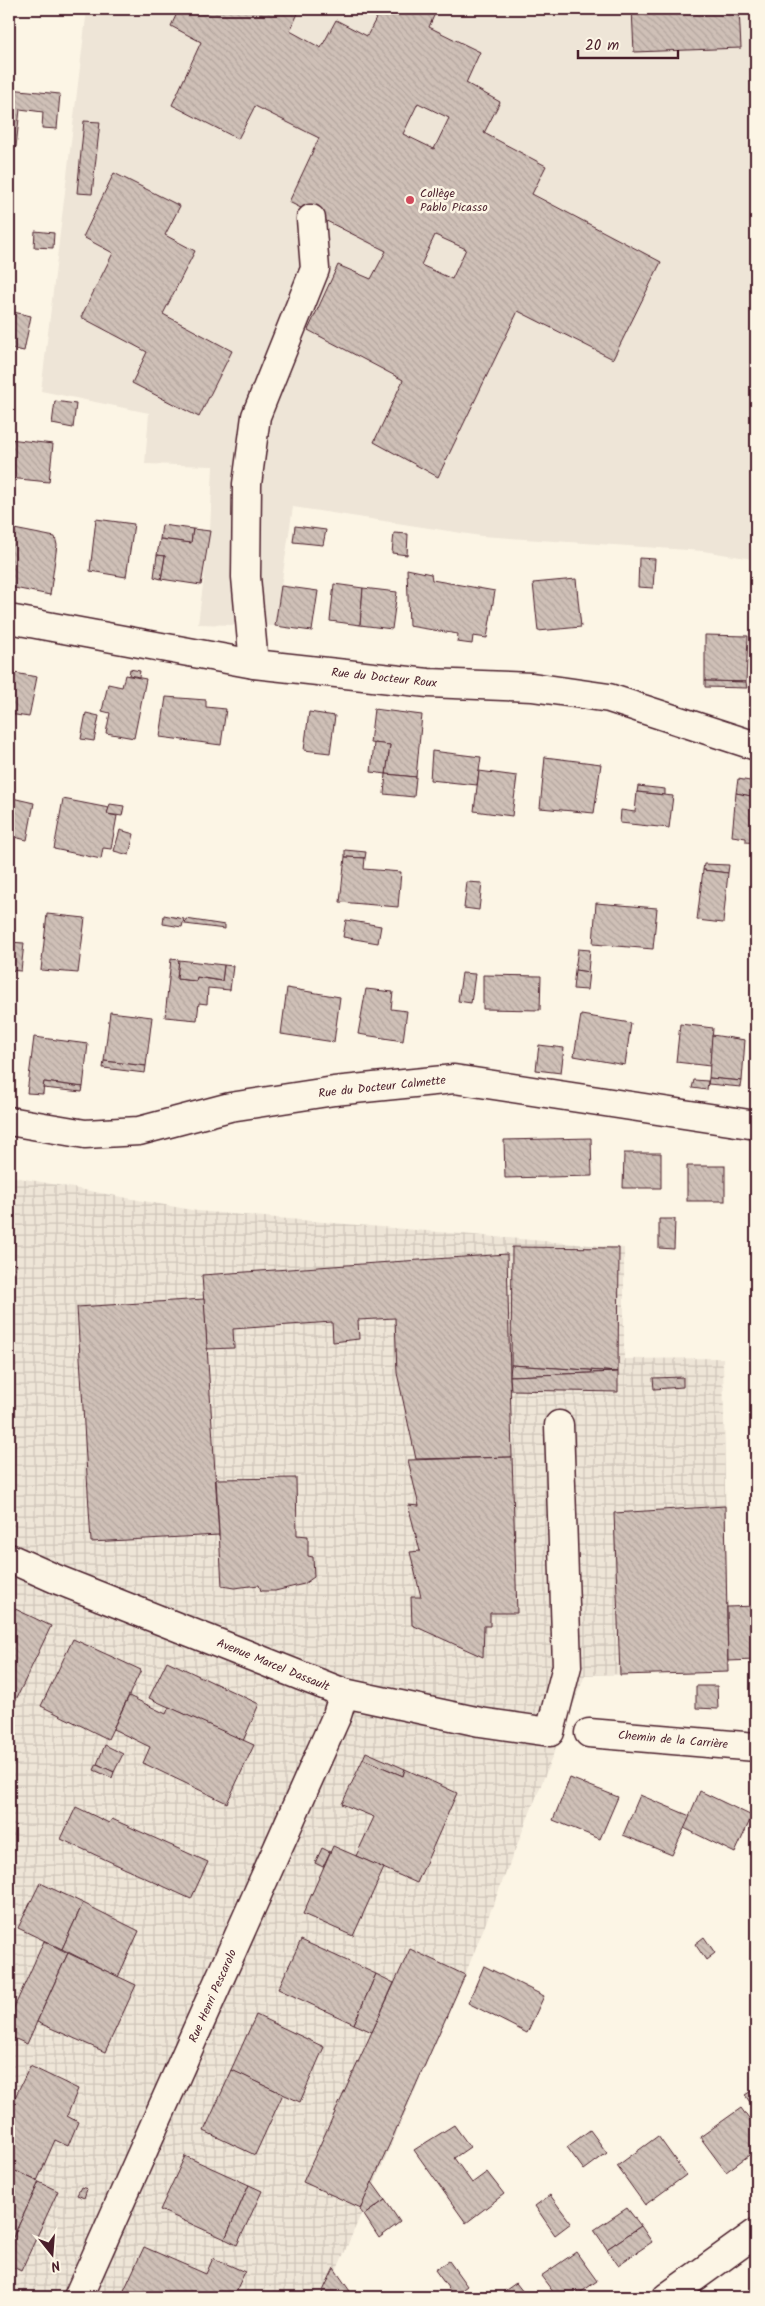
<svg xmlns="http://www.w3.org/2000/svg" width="765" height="2306" font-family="Kalam,sans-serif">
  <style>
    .built { fill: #eee5d7 }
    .industrial { fill: url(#industrial-grid) }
    .building { fill: url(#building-back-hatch); stroke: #4a1f2b; fill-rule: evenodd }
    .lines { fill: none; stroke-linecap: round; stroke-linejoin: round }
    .minor-casing { stroke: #4a1f2b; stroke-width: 31 }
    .minor { stroke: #fcf5e5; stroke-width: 28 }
    .poi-dot { fill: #d1495b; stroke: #fcf5e5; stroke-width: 2 }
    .labels { text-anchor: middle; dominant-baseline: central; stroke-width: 5; stroke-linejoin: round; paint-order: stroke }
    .poi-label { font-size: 12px; fill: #4a1f2b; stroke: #fcf5e5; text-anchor: start }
    .street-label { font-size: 12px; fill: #4a1f2b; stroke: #fcf5e5 }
  </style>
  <defs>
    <pattern id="industrial-grid" width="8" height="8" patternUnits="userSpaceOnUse" patternTransform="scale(1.25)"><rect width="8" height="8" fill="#eee5d7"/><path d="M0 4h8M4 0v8" fill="none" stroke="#cec4b9"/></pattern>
    <pattern id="building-back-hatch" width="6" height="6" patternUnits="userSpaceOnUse" patternTransform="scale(1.25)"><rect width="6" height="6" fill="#cfc0b7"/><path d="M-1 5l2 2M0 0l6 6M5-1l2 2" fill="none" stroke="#b3a59e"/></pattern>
  </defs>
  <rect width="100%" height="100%" fill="#fcf5e5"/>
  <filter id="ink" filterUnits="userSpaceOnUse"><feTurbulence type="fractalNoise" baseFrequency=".02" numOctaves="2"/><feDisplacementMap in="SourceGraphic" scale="10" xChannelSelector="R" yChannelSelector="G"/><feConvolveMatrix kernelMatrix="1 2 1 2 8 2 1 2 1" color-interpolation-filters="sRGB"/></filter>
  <g filter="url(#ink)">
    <polygon class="built" points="87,9 756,9 756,580 751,579 753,559 703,551 481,536 293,507 275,626 198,624 210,531 213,466 145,464 149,413 41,391"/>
    <polygon class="industrial" points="9,1176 197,1211 624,1248 624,1359 723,1358 728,1672 585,1675 465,1975 325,2297 26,2297 9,2290"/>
    <g class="building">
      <path d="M179 9H300L290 31 321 48 336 20 367 36 381 9H437L429 27 480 52 466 83 500 102 484 133 546 166 532 194 661 262 613 359 518 311 438 477 374 442 403 380 308 330 338 265 371 279 386 251 289 202 319 138 255 106 238 139 172 105 201 42 171 26ZM418 103 449 118 434 149 403 134ZM435 235 466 249 452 279 421 265Z"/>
      <polygon points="632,9 739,9 741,48 634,52"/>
      <polygon points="9,89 60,94 57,129 42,128 43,112 20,109 16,147 9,146"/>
      <polygon points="84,121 100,122 92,194 77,193"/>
      <polygon points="114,173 180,206 165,235 195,251 163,314 232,351 199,417 132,383 147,352 81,317 113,253 83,237"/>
      <polygon points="35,231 54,233 53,248 34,247"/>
      <polygon points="9,311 31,316 24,351 9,348"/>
      <polygon points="55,401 76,404 73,428 52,424"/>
      <polygon points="9,439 53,444 49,482 9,478"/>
      <polygon points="96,519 134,524 126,577 90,571"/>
      <polygon points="162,525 193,529 191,543 160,539"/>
      <polygon points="295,526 326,530 323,545 293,542"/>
      <polygon points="9,528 55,537 57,545 50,595 9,587"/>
      <polygon points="193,529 210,531 201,585 161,579 165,556 157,555 160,539 191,543"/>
      <polygon points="394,533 408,534 407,555 392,553"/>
      <polygon points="157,555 165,556 161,579 154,577"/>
      <polygon points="639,558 655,559 653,588 638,587"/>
      <polygon points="407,569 431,574 432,580 495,591 487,638 473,636 472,644 457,642 458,634 409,626"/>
      <polygon points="576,579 581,627 538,631 533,583"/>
      <polygon points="334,584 363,588 360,625 330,621"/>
      <polygon points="281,586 318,591 312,631 275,626"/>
      <polygon points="363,588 397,592 392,629 360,625"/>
      <polygon points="705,635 748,636 746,682 705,681"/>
      <polygon points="130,669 140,671 139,677 129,675"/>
      <polygon points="9,672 37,677 29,717 9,714"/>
      <polygon points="125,675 146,679 134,738 106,733 110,713 102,711 108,684 122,687"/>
      <polygon points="705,681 746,682 747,688 705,687"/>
      <polygon points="166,697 206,700 206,707 226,709 221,745 160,737"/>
      <polygon points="374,709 422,715 416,777 386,774 390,745 370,743"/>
      <polygon points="309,712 335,716 330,753 304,750"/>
      <polygon points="86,713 99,716 94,741 81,739"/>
      <polygon points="374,743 390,745 386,774 371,772"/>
      <polygon points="432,751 481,757 477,785 430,780"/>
      <polygon points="545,757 601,764 594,813 540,808"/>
      <polygon points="479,771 517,776 512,816 474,811"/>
      <polygon points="386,774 416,777 414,797 384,794"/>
      <polygon points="738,779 756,782 756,797 736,793"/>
      <polygon points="638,786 665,789 665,795 637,792"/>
      <polygon points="637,792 673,796 669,828 620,823 621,810 635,812"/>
      <polygon points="736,793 756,797 756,843 746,842 746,838 732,836"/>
      <polygon points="12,798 34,803 27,840 9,836 9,802 11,803"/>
      <polygon points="63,799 109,808 107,814 117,816 111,849 103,848 101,859 54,849"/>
      <polygon points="110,804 124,806 122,816 107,814"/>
      <polygon points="120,830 134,834 129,855 114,851"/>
      <polygon points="345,850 366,852 365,858 345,857"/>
      <polygon points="345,857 365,858 364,869 401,872 398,907 340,902"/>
      <polygon points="704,864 729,865 728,873 703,870"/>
      <polygon points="703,870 728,873 723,923 697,920"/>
      <polygon points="467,882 482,883 479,910 464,908"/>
      <polygon points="596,903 657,908 653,949 593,944"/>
      <polygon points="47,914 85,918 78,973 41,970"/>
      <polygon points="164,915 184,919 182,927 163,924"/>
      <polygon points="186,919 225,925 225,929 185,924"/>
      <polygon points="346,920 381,926 378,943 343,937"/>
      <polygon points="9,942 24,943 21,971 9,970"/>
      <polygon points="578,949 590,950 588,972 575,970"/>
      <polygon points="171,959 179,960 177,979 196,981 197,977 222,981 224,965 233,966 230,990 208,988 207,1004 199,1003 197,1020 165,1017"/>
      <polygon points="179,960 224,965 222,981 197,977 196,981 177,979"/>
      <polygon points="575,970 589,972 587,990 573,989"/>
      <polygon points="462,973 475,974 471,1003 458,1001"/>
      <polygon points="483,975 541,976 540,1010 483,1009"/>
      <polygon points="287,988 340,997 334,1042 281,1034"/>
      <polygon points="366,989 393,992 391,1009 407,1011 403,1041 358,1034"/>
      <polygon points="110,1012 152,1017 146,1066 104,1061"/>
      <polygon points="581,1015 631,1023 625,1065 574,1056"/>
      <polygon points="680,1024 713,1028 710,1066 676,1062"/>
      <polygon points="712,1035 745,1040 742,1081 709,1078"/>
      <polygon points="34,1037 88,1044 83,1087 44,1082 43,1094 27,1093"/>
      <polygon points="539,1045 564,1048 561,1073 536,1070"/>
      <polygon points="104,1061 146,1066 145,1073 103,1068"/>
      <polygon points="709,1078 742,1081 741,1087 708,1084"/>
      <polygon points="694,1080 708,1081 707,1090 692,1088"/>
      <polygon points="44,1082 83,1087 82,1092 43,1088"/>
      <polygon points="591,1138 592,1176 505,1178 504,1140"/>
      <polygon points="624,1153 661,1153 661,1188 623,1188"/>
      <rect x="687" y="1166" width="38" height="35"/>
      <polygon points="659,1219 675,1219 674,1249 659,1248"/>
      <polygon points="512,1247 619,1248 618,1372 511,1365"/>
      <polygon points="507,1254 512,1457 416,1459 397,1373 395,1318 358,1320 359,1339 333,1342 332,1322 233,1329 234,1348 207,1349 202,1275"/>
      <polygon points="9,1261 16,1265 12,1276 9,1275"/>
      <polygon points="204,1299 219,1535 91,1542 77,1307"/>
      <polygon points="511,1365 618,1372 510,1376"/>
      <polygon points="618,1372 618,1392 511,1390 510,1376"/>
      <polygon points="683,1377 683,1387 654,1389 653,1378"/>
      <polygon points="512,1457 517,1613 490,1613 490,1626 484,1626 483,1657 412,1625 411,1597 421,1597 410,1552 420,1551 408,1505 419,1506 408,1460"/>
      <polygon points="296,1478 297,1535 308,1536 308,1556 313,1557 314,1577 304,1584 275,1591 261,1591 259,1585 234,1588 222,1586 216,1479"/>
      <polygon points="725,1506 728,1672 620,1675 614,1513"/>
      <polygon points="9,1606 51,1626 12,1708 9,1706"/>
      <polygon points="756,1606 755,1660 728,1661 727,1607"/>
      <polygon points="73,1639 141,1670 108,1739 41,1706"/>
      <polygon points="167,1661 259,1704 243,1741 149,1698"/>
      <polygon points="696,1686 717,1686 718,1709 696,1708"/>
      <polygon points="129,1696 166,1714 169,1707 254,1745 227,1803 143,1763 150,1747 113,1729"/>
      <polygon points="105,1745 123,1754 114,1772 97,1764"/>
      <polygon points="366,1752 405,1769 403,1776 363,1759"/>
      <polygon points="363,1759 403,1776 405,1769 457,1793 417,1883 356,1856 374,1817 342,1804"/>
      <polygon points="97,1764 114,1772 112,1778 94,1770"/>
      <polygon points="570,1778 618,1797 600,1839 553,1820"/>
      <polygon points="700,1791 752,1816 735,1853 684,1828"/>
      <polygon points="640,1795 690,1816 672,1855 623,1835"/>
      <polygon points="76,1807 109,1823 112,1819 208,1862 191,1899 61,1839"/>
      <polygon points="333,1846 384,1868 353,1936 303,1914"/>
      <polygon points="322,1848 330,1852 323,1867 315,1863"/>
      <polygon points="40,1883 83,1903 62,1949 18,1928"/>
      <polygon points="83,1903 139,1931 118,1977 62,1949"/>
      <polygon points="704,1937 715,1953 706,1960 695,1944"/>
      <polygon points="301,1940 376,1974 354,2024 278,1989"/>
      <polygon points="44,1941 68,1953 27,2044 9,2036 9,2019"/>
      <polygon points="410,1949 465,1975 361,2208 303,2182"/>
      <polygon points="68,1953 136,1985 105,2052 37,2022"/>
      <polygon points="484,1966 544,1996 527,2033 468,2003"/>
      <polygon points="376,1974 394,1983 372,2032 354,2024"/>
      <polygon points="256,2015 324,2047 300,2102 231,2070"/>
      <polygon points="30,2066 78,2089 67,2116 78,2122 68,2146 55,2140 37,2181 9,2168 9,2110"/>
      <polygon points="232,2070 283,2094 255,2155 204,2131"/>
      <polygon points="756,2088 756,2111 745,2095"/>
      <polygon points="741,2108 756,2129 756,2150 726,2172 700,2137"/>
      <polygon points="454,2125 470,2147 454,2158 472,2183 487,2172 504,2194 466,2223 414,2150"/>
      <polygon points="590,2130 607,2153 584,2170 567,2147"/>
      <polygon points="658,2136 686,2175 645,2205 617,2166"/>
      <polygon points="185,2156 249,2185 225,2239 160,2210"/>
      <polygon points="9,2168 39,2182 9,2246"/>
      <polygon points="39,2182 58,2191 21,2271 9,2265 9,2246"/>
      <polygon points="372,2182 385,2200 364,2215 360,2210"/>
      <polygon points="249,2185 262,2191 237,2245 225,2239"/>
      <polygon points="81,2187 87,2189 84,2198 77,2195"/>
      <polygon points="550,2195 571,2223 555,2235 535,2206"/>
      <polygon points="385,2200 400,2222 379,2238 364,2215"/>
      <polygon points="627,2208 641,2226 607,2249 594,2230"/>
      <polygon points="641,2226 652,2242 618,2265 607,2249"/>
      <polygon points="144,2247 206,2274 213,2258 245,2272 233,2297 121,2297"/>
      <polygon points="576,2252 597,2281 574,2297 557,2297 541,2276"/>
      <polygon points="449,2261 467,2286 454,2296 435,2270"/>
      <polygon points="334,2268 354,2297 325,2297 322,2293"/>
      <polygon points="516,2283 527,2297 496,2297"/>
    </g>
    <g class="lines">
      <defs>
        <g id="minor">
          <polyline points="9,619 254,664 428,683 532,687 609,698 756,746"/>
          <polyline points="254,664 246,577 247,484 256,416 315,269 311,219"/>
          <polyline points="9,1121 85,1134 139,1131 230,1107 334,1091 454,1079 756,1125"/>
          <polyline points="9,1558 56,1579 344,1693 480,1722 550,1732 567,1666 559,1425"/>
          <polyline points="589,1733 756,1747"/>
          <polyline points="78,2297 337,1715 344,1693"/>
          <polyline points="667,2297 756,2233"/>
        </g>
      </defs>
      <use href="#minor" class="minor-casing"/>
      <use href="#minor" class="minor"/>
    </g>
  </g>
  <circle class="poi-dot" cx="410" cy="200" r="5"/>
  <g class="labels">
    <g class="poi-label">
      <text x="420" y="193">Collège<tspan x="420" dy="14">Pablo Picasso</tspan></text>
    </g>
    <g class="street-label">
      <text transform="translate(384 678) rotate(6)">Rue du Docteur Roux</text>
      <text transform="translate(382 1087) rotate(-6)">Rue du Docteur Calmette</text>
      <text transform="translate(273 1665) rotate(22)">Avenue Marcel Dassault</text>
      <text transform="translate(673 1740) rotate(5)">Chemin de la Carrière</text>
      <text transform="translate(213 1996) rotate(-66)">Rue Henri Pescarolo</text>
    </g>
  </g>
  <rect width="765" height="2306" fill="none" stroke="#fcf5e5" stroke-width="30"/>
  <rect x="15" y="15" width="735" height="2276" fill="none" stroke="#4a1f2b" stroke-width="2" filter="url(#ink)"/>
  <g transform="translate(52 2254) rotate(163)" stroke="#fcf5e5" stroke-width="4" paint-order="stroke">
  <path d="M0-4L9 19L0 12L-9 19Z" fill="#4a1f2b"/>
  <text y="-8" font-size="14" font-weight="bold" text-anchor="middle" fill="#4a1f2b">N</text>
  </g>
  <path d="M578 50v8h100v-8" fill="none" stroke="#4a1f2b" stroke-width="2.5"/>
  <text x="585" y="50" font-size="15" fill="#4a1f2b" stroke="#fcf5e5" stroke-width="4" paint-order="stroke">20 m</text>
</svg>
